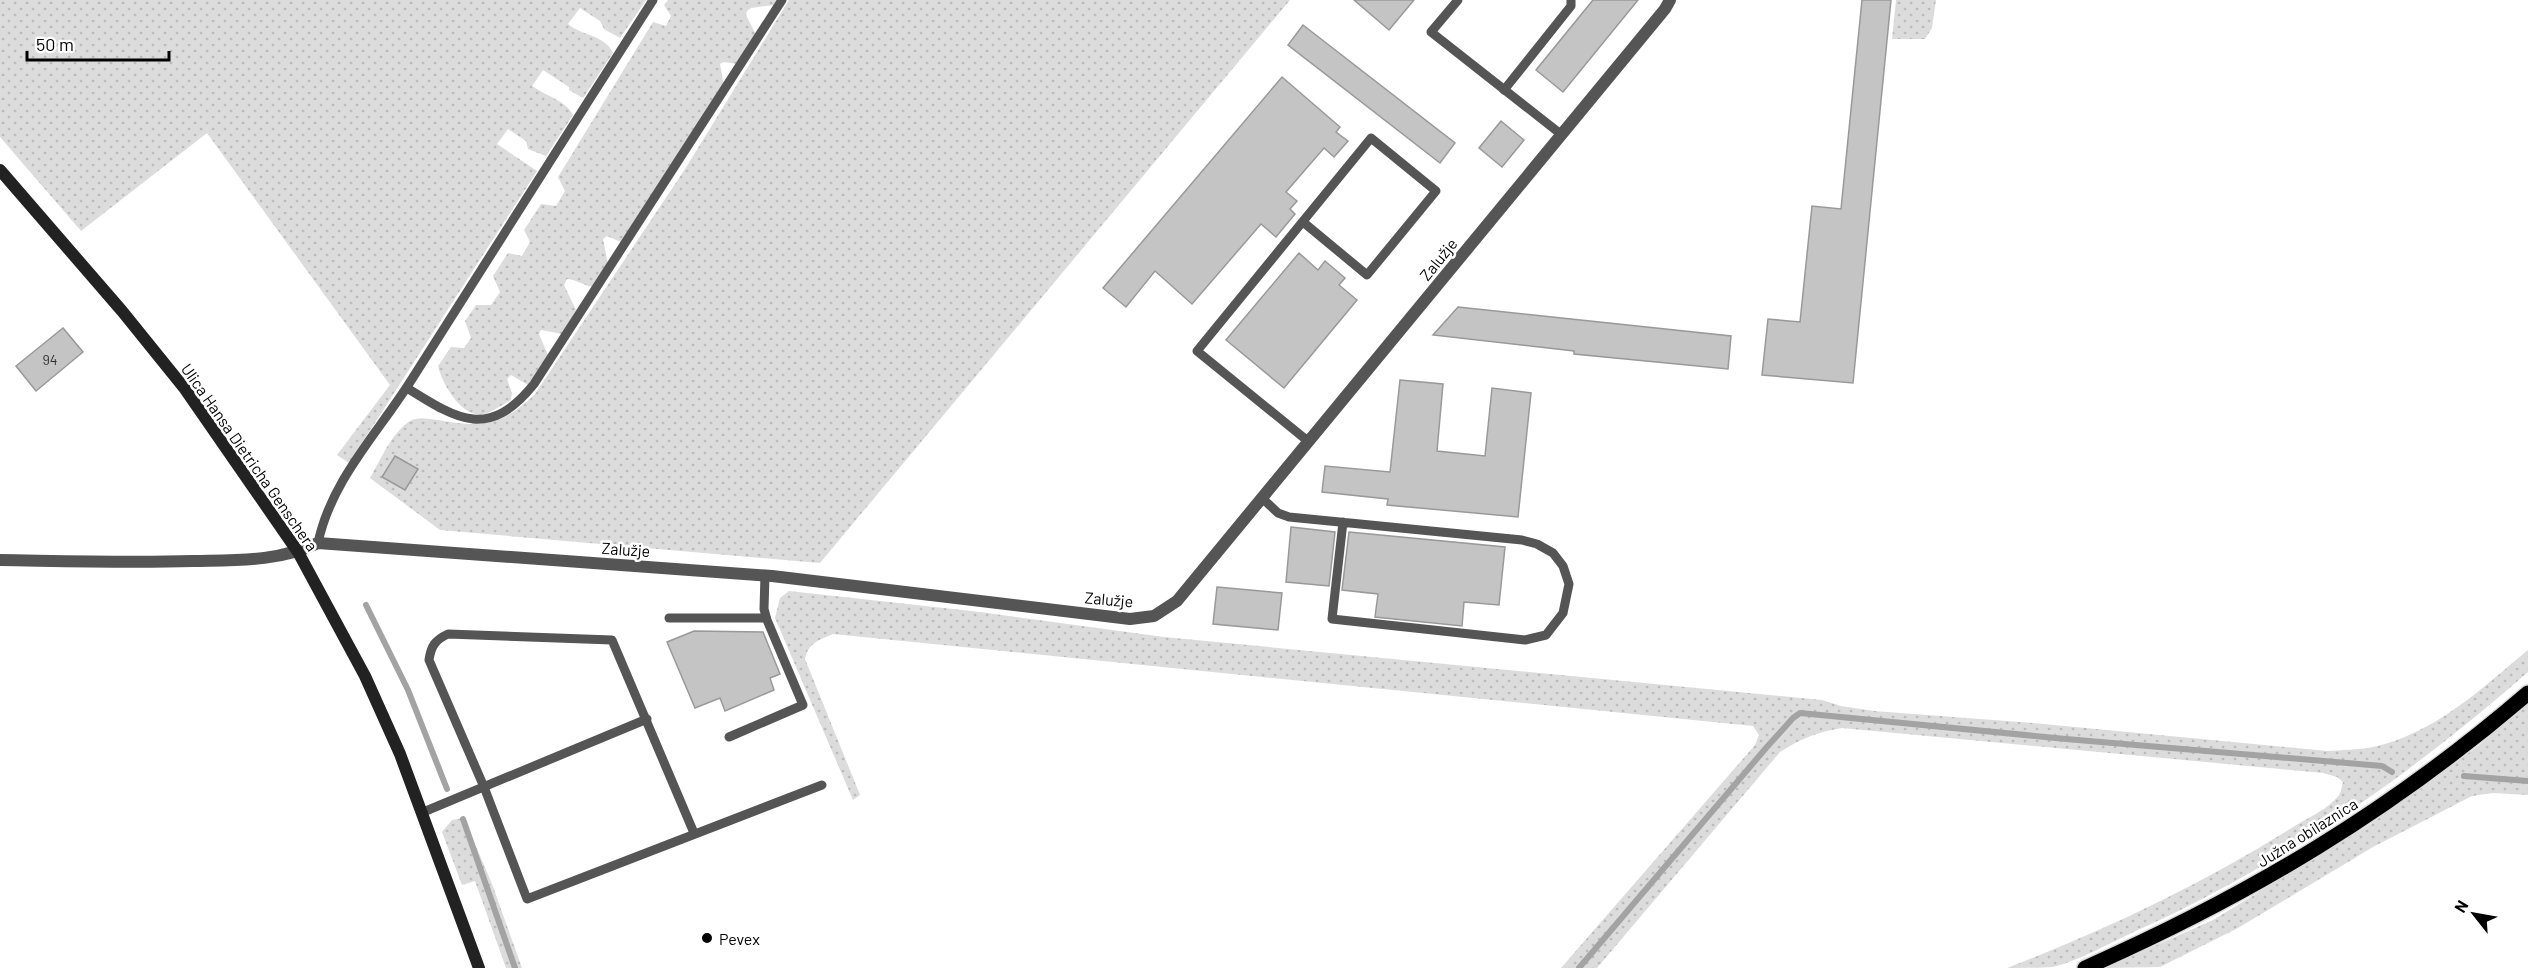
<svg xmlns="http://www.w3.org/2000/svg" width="2528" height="968" font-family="Barlow,sans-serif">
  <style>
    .grass { fill: url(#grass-dots) }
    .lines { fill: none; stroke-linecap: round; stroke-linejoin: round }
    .stream { stroke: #a3a3a3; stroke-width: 6 }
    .building { fill: #c4c4c4; stroke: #999; stroke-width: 1.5 }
    .primary-casing { stroke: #dbdbdb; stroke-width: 18 }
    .lane { stroke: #555; stroke-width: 9 }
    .street { stroke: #555; stroke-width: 12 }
    .secondary { stroke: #222; stroke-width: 12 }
    .primary { stroke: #000; stroke-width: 15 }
    .poi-dot { fill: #000; stroke: #fff; stroke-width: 2 }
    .labels { text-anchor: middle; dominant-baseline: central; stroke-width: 5; stroke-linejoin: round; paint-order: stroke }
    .number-label { font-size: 14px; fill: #313131 }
    .street-label { font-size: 16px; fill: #000; stroke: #fff }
    .poi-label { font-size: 16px; fill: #000; stroke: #fff; text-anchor: start }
  </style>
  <defs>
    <pattern id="grass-dots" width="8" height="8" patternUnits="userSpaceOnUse" patternTransform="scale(1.5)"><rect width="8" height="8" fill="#dcdcdc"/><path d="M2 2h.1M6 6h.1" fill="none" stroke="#bbb" stroke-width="1.8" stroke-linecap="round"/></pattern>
  </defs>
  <rect width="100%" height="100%" fill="#fff"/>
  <g class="grass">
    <path d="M0 0H646L620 38 604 29 600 21 580 8 568 24C582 36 605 35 613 53L583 98 569 90V87L543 70 532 86C546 96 565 100 573 115L546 156 528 149 526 141 508 129 497 144 537 171 349 463 337 455 390 385 207 133 81 231 0 137Z"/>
    <path d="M668 0H777L774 5 751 8 747 11 746 15 756 35 738 64 723 62 720 64 724 86 623 243 607 236 603 239 608 264 594 287C584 286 578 280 567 279L564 285 576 310 562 334 541 330 539 334 548 355 528 385 511 375 507 379 512 393 511 400C503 404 494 411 485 414 463 420 442 384 438 366L451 347 464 348 471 338 465 321 476 305H491L500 292 493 276 508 253 522 256 530 242 524 230 541 204 556 206 565 191 558 177 653 22 666 26 671 16 664 5Z"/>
    <path d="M789 0H1290L820 563 440 530 370 478C380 461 392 432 410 421 419 416 428 419 438 420 482 428 502 426 535 394L685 169Z"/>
    <polygon points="1896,0 1936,0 1932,28 1925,39 1892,39"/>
    <path d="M789 591 980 612 1164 637 1822 700 1841 706 1874 711 2033 723 2327 751C2342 750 2358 750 2373 747 2434 734 2481 689 2528 650V672C2410 776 2280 866 2136 931 2109 943 2081 960 2053 967 2039 968 2021 968 2007 968 2105 930 2201 885 2290 829 2305 819 2328 810 2339 795 2341 792 2342 786 2343 782L2337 777 2323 773 1842 728C1817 732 1800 739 1780 752L1597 968H1561L1755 745 1759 735 1753 726 833 634C819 640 808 643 805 659L860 795 853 800 775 618 780 598Z"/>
    <polygon points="2528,703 2528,795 2493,793 2472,796 2373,847 2238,928 2160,967 2105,968 2213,920 2369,825 2477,747"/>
    <polygon points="464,818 492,884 522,968 506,968 475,881 462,885 442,832 452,820"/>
  </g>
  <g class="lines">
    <g class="stream">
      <polyline points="366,605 408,690 447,789"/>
      <polyline points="2464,776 2528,781"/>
      <polyline points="463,819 515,968"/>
      <polyline points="1579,968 1766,748 1793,718 1800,713 2066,739 2382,766 2392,772"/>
    </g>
  </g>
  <g class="building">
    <polygon points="1354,0 1414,0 1389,30"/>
    <polygon points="1593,0 1638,0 1563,92 1536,70"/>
    <polygon points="1862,0 1891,0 1853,383 1762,375 1768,319 1800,322 1812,206 1841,209"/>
    <polygon points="1303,25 1455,143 1440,163 1288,45"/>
    <polygon points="1282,77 1340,127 1336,132 1348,141 1334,157 1324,148 1286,192 1297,201 1290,209 1295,214 1276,237 1261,224 1192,304 1155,271 1126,307 1103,288"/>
    <polygon points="1501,121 1524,140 1502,167 1479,148"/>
    <polygon points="1299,253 1318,270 1325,261 1345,278 1339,285 1357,300 1284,388 1226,340"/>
    <polygon points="1458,307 1731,336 1728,369 1574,354 1574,351 1433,335"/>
    <polygon points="63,328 83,352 36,391 16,366"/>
    <polygon points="1400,380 1443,384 1437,451 1485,456 1492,388 1531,393 1518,517 1387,505 1388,499 1322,492 1325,466 1390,472"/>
    <polygon points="395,456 418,469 405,490 382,477"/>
    <polygon points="1291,527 1335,532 1329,586 1286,582"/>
    <polygon points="1349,532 1505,547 1499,605 1464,602 1462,626 1375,617 1378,594 1342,590"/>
    <polygon points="1217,587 1282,593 1278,630 1213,624"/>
    <polygon points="694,631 763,632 780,674 770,678 774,690 725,711 720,698 695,708 667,642"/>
  </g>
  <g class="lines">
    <defs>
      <path id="primary" d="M2085 968C2250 895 2391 811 2528 693"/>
    </defs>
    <use href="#primary" class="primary-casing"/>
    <g class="lane">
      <polyline points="1458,0 1431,32 1562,135"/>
      <polyline points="1504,90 1571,6 1571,0"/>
      <polyline points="1303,222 1367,275 1436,191 1371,138 1197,351 1309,442"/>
      <path d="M407 388C458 420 489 440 534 384L782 0"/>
      <polyline points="1262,498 1278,513 1289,517 1522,540 1537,544 1553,553 1563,566 1569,584 1563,613 1546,635 1525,640 1332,619 1343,522"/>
      <path d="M318 543C331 480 379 432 412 379 492 253 572 126 653 0"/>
      <polyline points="669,618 766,618"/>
      <polyline points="729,737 803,705 767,620 764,609 765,575"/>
      <polyline points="421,813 647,719"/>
      <path d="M694 833 612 640 448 634C435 640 431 646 429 660L484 787 527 899 822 785"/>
    </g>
    <path class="street" d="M0 560C64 561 128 563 193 561 236 560 278 562 318 543L772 576 1130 619 1154 616 1177 601 1665 9 1670 0"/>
    <polyline class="secondary" points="0,170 122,311 185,389 298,552 365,676 400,754 479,968"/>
    <use href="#primary" class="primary"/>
  </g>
  <circle class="poi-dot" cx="707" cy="938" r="6"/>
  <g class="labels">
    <g class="number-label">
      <text x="50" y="359">94</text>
    </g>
    <g class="street-label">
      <text transform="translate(1438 259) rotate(-51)">Zalužje</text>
      <text transform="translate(250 457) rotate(55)">Ulica Hansa Dietricha Genschera</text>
      <text transform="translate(626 549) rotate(4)">Zalužje</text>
      <text transform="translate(1109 599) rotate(5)">Zalužje</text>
      <text transform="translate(2307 832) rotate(-32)">Južna obilaznica</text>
    </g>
    <g class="poi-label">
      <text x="719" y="938">Pevex</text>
    </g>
  </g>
  <g transform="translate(2474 914) rotate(301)" stroke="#ffffff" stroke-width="4.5" paint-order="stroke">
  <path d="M0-4.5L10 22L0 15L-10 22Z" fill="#000000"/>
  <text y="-9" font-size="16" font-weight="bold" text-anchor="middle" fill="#000000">N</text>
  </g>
  <path d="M27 51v9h142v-9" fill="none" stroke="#000000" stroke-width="3"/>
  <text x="36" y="51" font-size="18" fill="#000000" stroke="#ffffff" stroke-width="4.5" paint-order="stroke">50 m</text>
</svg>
